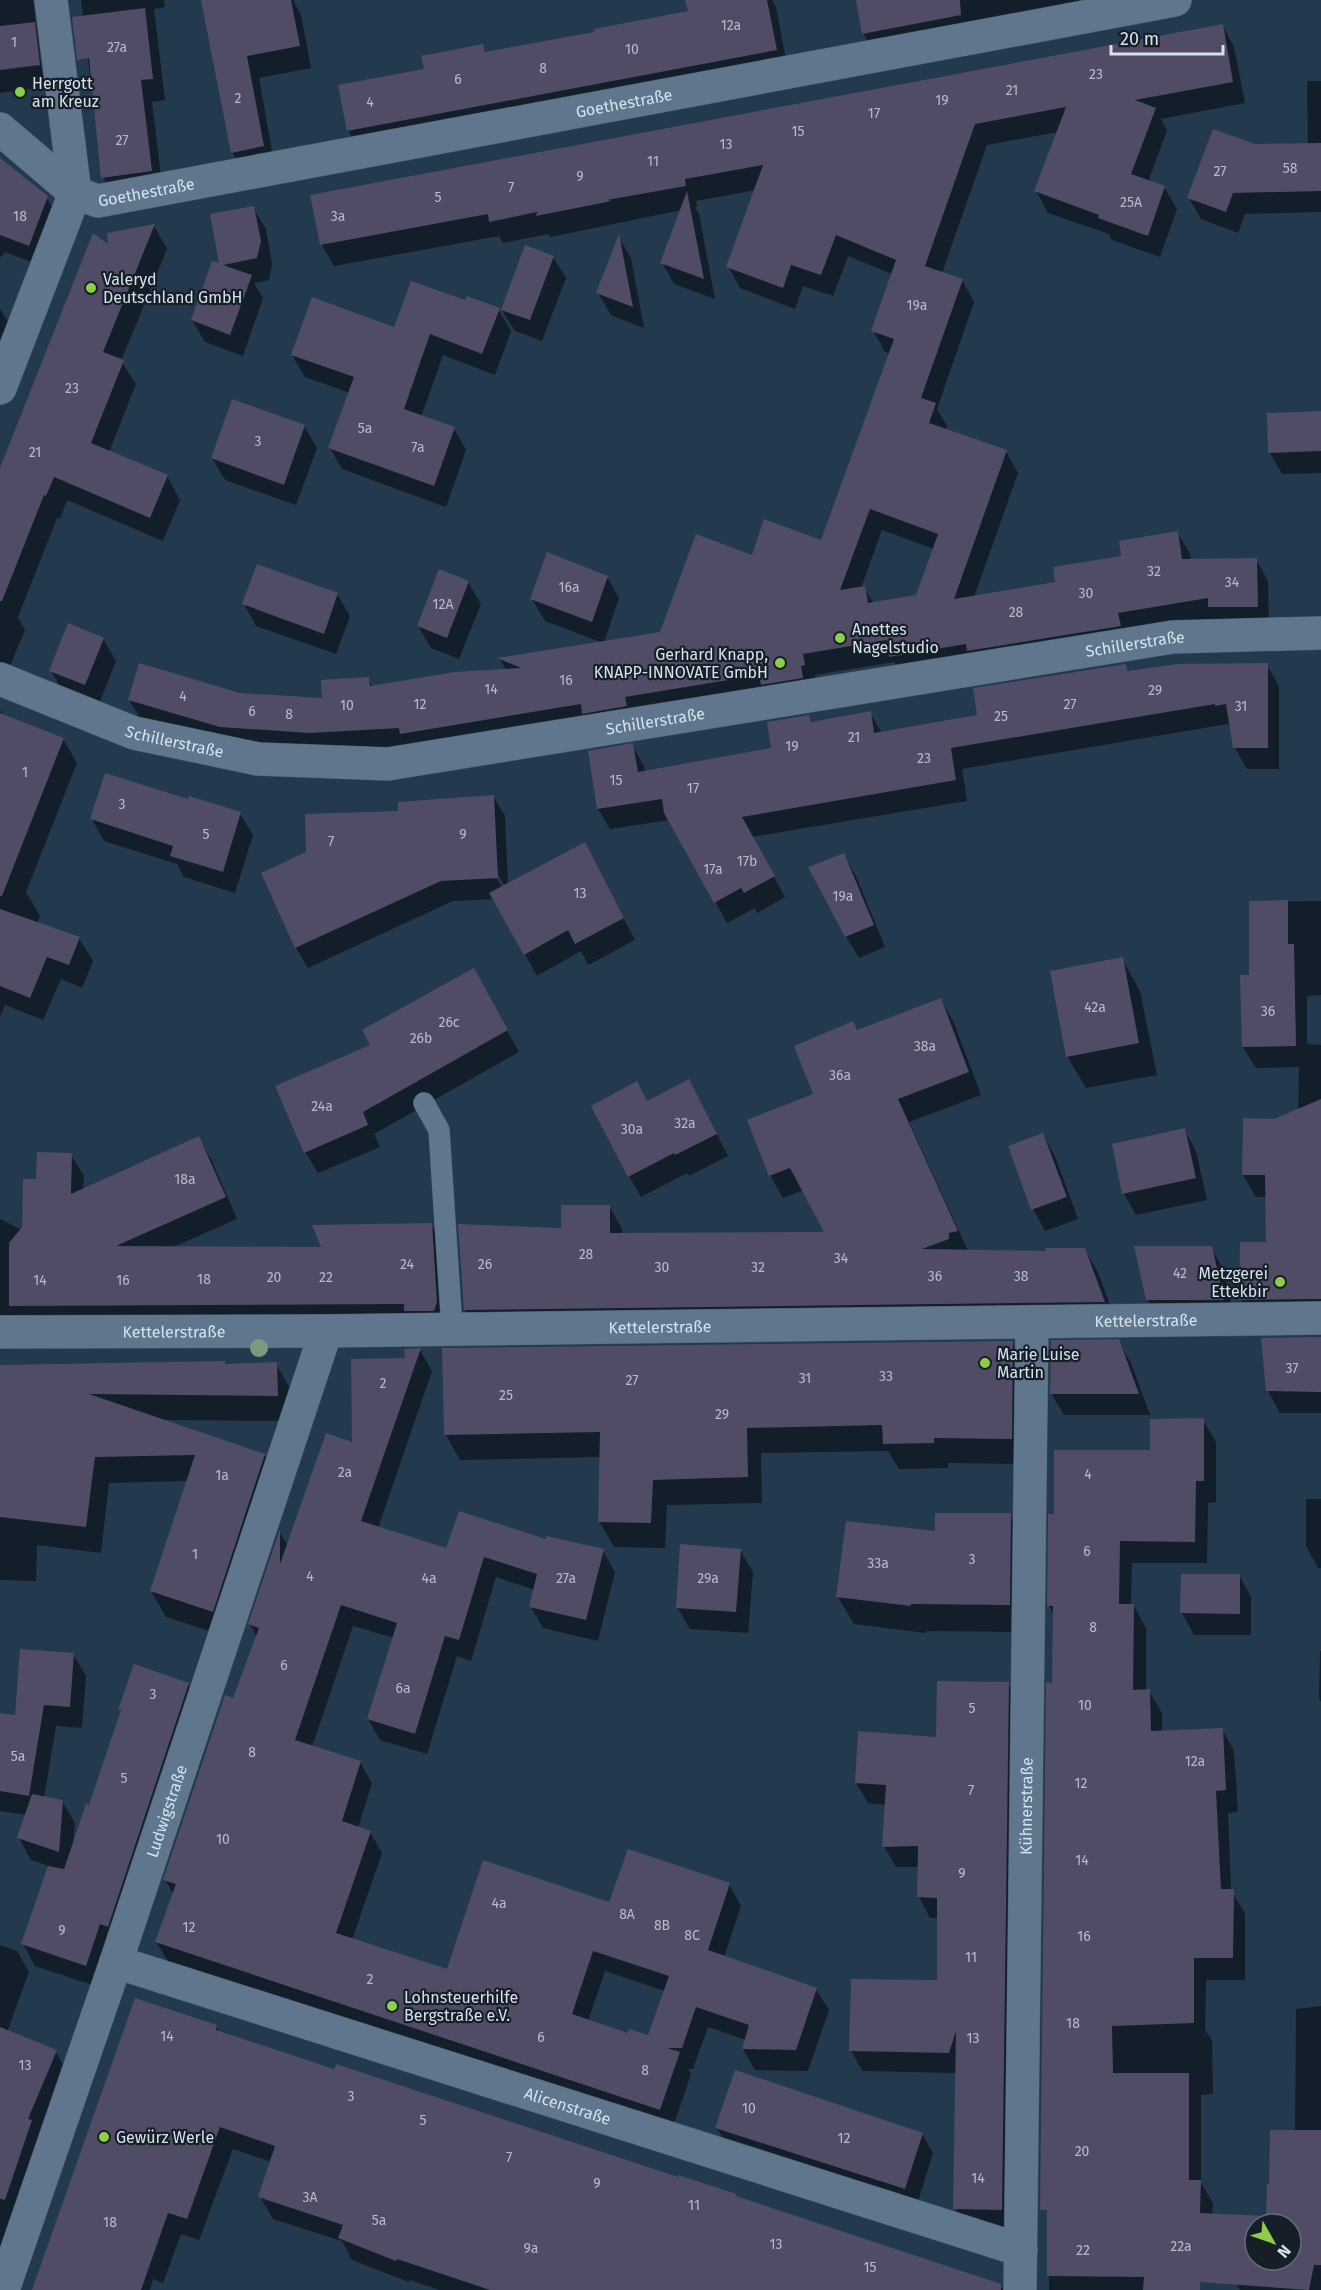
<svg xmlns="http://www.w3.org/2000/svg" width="1321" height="2290" font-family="'Fira Sans',sans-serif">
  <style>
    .shadow { fill: #0007; fill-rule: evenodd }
    .building { fill: #504c66; fill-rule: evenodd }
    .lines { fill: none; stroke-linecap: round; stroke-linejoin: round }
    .lane-casing { stroke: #445667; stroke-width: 22 }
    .street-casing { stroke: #445667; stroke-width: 34 }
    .lane { stroke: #5f768c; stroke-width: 21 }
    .street { stroke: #5f768c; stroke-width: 33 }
    .tree { fill: #7c9a7d }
    .poi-dot { fill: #8cce45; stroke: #161f28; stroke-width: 2 }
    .labels { text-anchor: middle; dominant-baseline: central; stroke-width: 4.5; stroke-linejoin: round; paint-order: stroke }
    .number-label { font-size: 14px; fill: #b4bccc }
    .poi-label { font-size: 16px; fill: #d5e2ee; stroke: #161f28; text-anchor: start }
    .street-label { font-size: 16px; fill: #d5e2ee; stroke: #161f28 }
  </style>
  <rect width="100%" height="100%" fill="#23394d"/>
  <g class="shadow">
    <polygon points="0,0 33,0 44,87 0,93"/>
    <polygon points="81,0 164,0 165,7 154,9 165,100 152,102 163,193 115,199 103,177 94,89 91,85"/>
    <polygon points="208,0 293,0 301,15 311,68 259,78 275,168 245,174 232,152"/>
    <polygon points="688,0 772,0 776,7 788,71 361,152 348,130 425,70 482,46 487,54 596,33 689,12"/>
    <polygon points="857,0 1164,0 876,54 863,33"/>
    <path d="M1222 25 1234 47 1245 103 1161 119 1167 130 1148 182 1164 187 1177 209 1160 257 1112 240 1109 234 1048 213 1036 191 1058 132 987 145 942 273 962 280 974 302 937 409 947 426 946 431 1006 452 1018 473 974 597 1057 583 1123 557 1177 532 1190 554 1191 560 1256 559 1268 581 1269 628 903 678 894 662 815 675 817 687 638 728 324 755 142 721 129 700 240 694 324 700 368 679 373 687 506 670 500 659 603 643 545 621 532 599 607 577 619 598 604 642 661 633 753 557 821 542 890 354 885 352 873 330 892 274 848 256 833 296 803 286 795 309 740 288 728 266 756 190 696 201 697 207H695L699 214 715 299 674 284 662 262 682 210 550 237 548 234 503 243 499 236 334 266 322 245 312 196ZM882 530 934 549 917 596 874 604 864 588H861Z"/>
    <polygon points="1321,65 1321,212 1245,214 1238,233 1201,219 1189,198 1254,146 1308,145 1307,81 1321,81"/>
    <polygon points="0,169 46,197 59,218 41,266 5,252 0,258"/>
    <polygon points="253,208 266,229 272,264 269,280 254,283 263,298 243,356 205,342 192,320"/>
    <polygon points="154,226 167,249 121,361 136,384 109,452 167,476 180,500 163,541 67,500 60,519 57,518 18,617 25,630 0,690 0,472 110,248"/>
    <polygon points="619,238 631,258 644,328 611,315 598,293"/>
    <polygon points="553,257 566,278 542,341 515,331 502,310"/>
    <polygon points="466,302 498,309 511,331 495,375 443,355 421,417 454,429 466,450 446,507 342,469 330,448 350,393 305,377 292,355 395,329"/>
    <polygon points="0,309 14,331 0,366"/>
    <polygon points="1321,413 1321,473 1282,474 1270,453"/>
    <polygon points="304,426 317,448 296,505 225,480 212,458"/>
    <polygon points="468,582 481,604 459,659 431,648 418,626"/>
    <polygon points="337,594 350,616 336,654 256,626 244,604"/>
    <polygon points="103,639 116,661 98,706 63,692 51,671"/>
    <polygon points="1126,665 1130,673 1267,665 1279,686 1279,769 1247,769 1235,748 1231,726 1228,724 962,769 967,801 752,837 785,897 757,913 755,908 727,923 670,820 610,829 598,809 632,745 644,766 645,772 772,749 809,716 812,723 870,713 882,733 979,717"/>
    <polygon points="0,710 3,716 63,739 77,763 26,892 40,916 37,923 79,938 93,961 82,988 61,979 43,1020 5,1005 0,1017"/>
    <path d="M493 796 505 816 508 884 596 866 635 940 588 965 581 951 537 976 494 899 453 901 308 968 296 948 263 874 400 812ZM496 871 505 887H502L493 872Z"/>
    <polygon points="189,801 240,814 253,835 235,893 184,877 177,864 104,841 92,819"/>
    <polygon points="844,855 856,876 885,947 859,958 846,936"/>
    <polygon points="1321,901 1321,995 1307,996 1307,1044 1321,1045 1321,1321 1253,1322 1241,1299 1268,1244 1267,1197 1256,1197 1243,1175 1275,1121 1298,1111 1299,1067 1256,1068 1243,1047 1250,977 1250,902"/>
    <polygon points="1122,959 1140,991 1157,1075 1086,1088 1067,1056"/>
    <polygon points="485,991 519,1052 374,1134 380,1147 318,1173 305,1152 372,1046"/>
    <polygon points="941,1000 954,1023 981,1095 909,1122 968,1251 1048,1252 1084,1249 1098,1272 1117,1324 478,1333 465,1310 460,1226 563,1229 609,1206 622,1229 622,1234 827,1233 803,1190 783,1198 770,1175 815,1095 857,1032"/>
    <polygon points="647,1102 700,1102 728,1156 689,1176 687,1173 641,1197 629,1176"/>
    <polygon points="1184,1129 1196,1151 1207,1200 1136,1215 1124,1194 1113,1146"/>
    <polygon points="1043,1135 1055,1156 1078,1219 1045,1231 1033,1209 1010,1147"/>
    <polygon points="198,1138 211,1159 237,1219 171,1248 324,1249 431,1225 444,1246 449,1324 0,1327 0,1219 24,1231 38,1181 71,1155 84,1176 83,1190"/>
    <polygon points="1211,1247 1223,1269 1235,1321 1160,1321 1147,1299"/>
    <polygon points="1321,1338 1321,1413 1280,1413 1268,1391"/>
    <polygon points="1118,1341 1131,1363 1150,1415 1064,1415 1051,1393"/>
    <polygon points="1012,1342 1027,1368 1026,1464 948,1463 948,1468 899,1469 888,1451 761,1453 762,1503 667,1505 665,1548 614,1547 599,1521 601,1457 460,1460 446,1435"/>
    <path d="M406 1350H420L432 1371 378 1528 447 1550 547 1541 603 1551 615 1572 598 1641 543 1628 531 1607 535 1590 496 1577 471 1661 457 1656 427 1754 380 1740 368 1719 394 1638 353 1626 312 1747 360 1762 372 1783 358 1828 370 1832 382 1853 352 1940 448 1971 610 1904 729 1885 741 1906 724 1957 816 1989 829 2010 808 2071 755 2070 743 2049 746 2040 708 2027 693 2069H688L691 2074 672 2130 169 1963 156 1942 174 1895 165 1880 257 1637 250 1624 280 1533 288 1546 406 1359ZM605 1971 665 1991 649 2037 629 2034 588 2021Z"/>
    <polygon points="276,1364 291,1390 292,1421 164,1420 264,1455 280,1481 228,1637 166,1617 151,1591 188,1481 109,1483 101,1553 37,1545 36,1581 0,1580 0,1367"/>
    <path d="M1203 1420 1216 1442V1502L1208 1503 1207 1563H1132L1131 1606H1134L1146 1628V1691H1149L1162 1713V1732L1222 1729 1234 1751 1238 1812 1228 1813 1231 1891 1245 1913V1980H1206L1205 2030 1212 2040 1213 2094 1201 2095V2183L1213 2203 1212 2215 1267 2217 1295 2131 1296 2009 1321 2006V2290H1240L1236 2284 1192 2273V2290H1049L1054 1615 1049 1605 1055 1515ZM1255 2224H1291V2260H1255Z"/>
    <polygon points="1306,1499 1321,1499 1321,1568 1318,1568 1306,1546"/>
    <polygon points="1010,1515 1026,1542 1025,1632 926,1631 926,1633 854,1624 838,1597 936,1533"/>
    <polygon points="740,1550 753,1572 748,1633 690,1629 677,1607"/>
    <polygon points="1182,1575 1239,1575 1251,1597 1251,1635 1194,1635 1182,1613"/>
    <polygon points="1320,1651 1321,1651 1321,1702 1319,1698"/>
    <polygon points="73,1654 86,1676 82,1728 56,1726 44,1798 62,1801 75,1823 73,1845 90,1806 122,1713 120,1710 188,1684 201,1706 98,1987 35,1966 23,1944 49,1866 31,1860 19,1838 27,1815 0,1811 0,1715 16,1717"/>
    <polygon points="1008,1683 1020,1704 1013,2230 967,2229 955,2208 957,2073 862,2071 851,2050 938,1982 939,1918 930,1918 919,1897 919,1867 896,1867 884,1846 887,1805 868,1803 856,1783 938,1739"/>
    <polygon points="0,1945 17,1951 29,1972 7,2032 56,2052 68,2073 0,2271"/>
    <polygon points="216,2026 220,2033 736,2196 737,2198 1000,2285 1003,2290 439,2290 410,2280 409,2282 352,2260 342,2241 273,2219 260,2197 271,2162 233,2149 199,2240 181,2234 163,2283 153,2279 150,2290 33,2290"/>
    <polygon points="717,2128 922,2134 933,2153 916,2208 728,2147"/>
  </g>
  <g class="building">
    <polygon points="201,0 291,0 300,46 247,56 264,146 231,153"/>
    <polygon points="685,0 767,0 777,50 347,131 338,85 424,69 421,56 483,44 485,52 594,32 594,29 688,11"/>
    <polygon points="856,0 960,0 961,15 862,34"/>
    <polygon points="145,8 153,79 141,80 152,171 101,178 89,58 77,60 72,17"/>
    <polygon points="35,22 40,65 0,70 0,26"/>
    <path d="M1223 24 1233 82 1135 100 1156 108 1131 174 1165 186 1148 236 1098 218 1099 215 1034 191 1066 107 975 124 925 266 963 279 921 398 936 403 929 423 1007 450 954 599 1055 582 1053 567 1121 556 1119 541 1178 531 1182 559 1257 558 1258 607H1208V598L1118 613 1121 626 967 651 966 644 889 657 887 640 803 654 805 665 801 666 803 678 761 685 759 675 625 697 627 706 582 714 581 704 400 734 399 728 310 733 220 727 128 700 139 663 240 693 322 698 321 680 369 677 370 686 455 672 521 668 497 658 660 632 696 534 752 555 764 519 821 540 894 339 871 331 896 260 836 235 821 275 791 265 783 288 726 267 763 165 685 179 686 186 607 200 612 201 536 216 537 212 489 222 488 214 320 245 310 195ZM870 509 938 534 916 595 868 603 865 586 840 590Z"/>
    <polygon points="1213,129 1255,144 1321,143 1321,191 1233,193 1226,212 1187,198"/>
    <polygon points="0,158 48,196 29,246 0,235"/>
    <polygon points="687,191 704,279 660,263"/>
    <polygon points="254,206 261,241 257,258 223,265 252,275 230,335 191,320 212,261 219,263 210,214"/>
    <polygon points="155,224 103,352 124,360 91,443 168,475 150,518 54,477 46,496 44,495 2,601 0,601 0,468 93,233 108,244 107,233"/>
    <polygon points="619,234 633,307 596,293"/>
    <polygon points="525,245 554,256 530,320 501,310"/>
    <polygon points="411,281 465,300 467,296 500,308 482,354 430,334 404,409 455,427 434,486 328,448 354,377 291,355 312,297 394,327"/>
    <polygon points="232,399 305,425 284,485 211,458"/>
    <polygon points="1321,411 1321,451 1268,453 1267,413"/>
    <polygon points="547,552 608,576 592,622 530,599"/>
    <polygon points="257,564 338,593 324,634 242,604"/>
    <polygon points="439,569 469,581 447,638 417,626"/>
    <polygon points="68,623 104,638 85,685 49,671"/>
    <polygon points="1268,663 1268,748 1233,748 1226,704 1215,706 1215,704 951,748 956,780 742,817 775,876 744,893 741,888 714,903 664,813 662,799 597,809 588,751 633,743 638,772 771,748 767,722 809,715 811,722 871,711 874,733 977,715 973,688 1126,664 1128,671 1177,664"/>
    <polygon points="0,713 64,738 2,896 0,896"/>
    <polygon points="105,773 188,799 189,796 241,812 223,872 170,856 173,846 90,819"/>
    <polygon points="494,795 498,878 441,881 295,948 261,873 306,852 305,814 398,811 398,802"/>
    <polygon points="585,842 624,918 575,944 568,930 524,955 489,893"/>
    <polygon points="844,853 874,925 845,937 808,867"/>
    <polygon points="1288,900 1288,944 1294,944 1296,1046 1242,1047 1240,975 1249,975 1249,901"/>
    <polygon points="0,909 80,937 69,965 47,957 30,998 0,986"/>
    <polygon points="1123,957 1139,1043 1066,1057 1050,971"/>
    <polygon points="474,968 508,1030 363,1112 368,1125 304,1153 275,1086 370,1045 362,1030"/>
    <polygon points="941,998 969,1072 898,1099 958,1231 949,1233 949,1239 922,1249 1046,1251 1045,1248 1085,1248 1105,1302 464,1310 458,1224 561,1228 561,1205 610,1205 610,1233 824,1232 790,1168 769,1176 747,1120 813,1094 794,1046 853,1021 857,1030"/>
    <polygon points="689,1079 717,1134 675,1155 674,1153 628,1177 591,1106 637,1081 647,1101"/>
    <polygon points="1321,1099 1321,1299 1239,1300 1240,1242 1266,1242 1265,1175 1242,1175 1243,1118 1274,1119"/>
    <polygon points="1185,1128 1196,1178 1122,1194 1112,1144"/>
    <polygon points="1043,1133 1067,1197 1031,1210 1008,1146"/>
    <polygon points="199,1136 226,1197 116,1246 321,1247 312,1225 432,1223 437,1302 434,1311 404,1311 404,1304 9,1306 9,1243 22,1227 23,1179 36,1179 37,1152 72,1153 71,1194"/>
    <polygon points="1134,1246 1212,1246 1224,1300 1146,1300"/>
    <polygon points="1321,1337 1321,1392 1266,1391 1261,1338"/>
    <polygon points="1119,1339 1139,1394 1050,1394 1051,1340"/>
    <polygon points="1013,1341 1012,1439 934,1438 934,1443 883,1444 882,1425 747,1428 748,1477 653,1480 651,1523 598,1522 600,1432 444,1435 442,1348"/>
    <path d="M421 1348 361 1521 446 1548 459 1511 546 1539V1536L604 1549 586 1620 529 1607 537 1574 484 1557 459 1640 445 1636 415 1734 367 1719 397 1623 341 1605 295 1740 361 1761 342 1821 371 1831 336 1933 447 1969 483 1860 609 1902 628 1849 730 1883 708 1950 817 1988 796 2050 742 2049 749 2025 696 2007 682 2048H667L680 2052 660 2110 155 1942 176 1884 163 1880 225 1695 233 1698 259 1628 248 1624 280 1529V1564L326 1433 352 1442 351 1359 405 1358 404 1349ZM593 1951 669 1976 648 2035 629 2029 628 2033 572 2014Z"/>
    <polygon points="225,1361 225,1364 277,1362 278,1396 89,1394 265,1454 213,1612 150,1591 195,1455 95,1457 86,1527 0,1517 0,1365"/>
    <path d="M1204 1418V1481H1196L1195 1542 1120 1541 1119 1604H1134L1133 1690 1150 1689 1151 1731 1223 1728 1226 1790 1216 1791 1221 1889H1234L1233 1958H1194V2023L1112 2026 1113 2073H1189V2180H1201L1200 2213 1266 2216 1267 2184H1269L1270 2130H1321V2265H1314L1309 2290 1200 2282V2290H1143L1144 2277 1047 2276V2210H1040L1046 1682 1052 1683 1053 1606H1047L1048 1514H1054V1450H1150V1419ZM1255 2224H1291V2260H1255Z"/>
    <polygon points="935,1513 1011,1513 1010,1605 911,1604 911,1606 836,1597 846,1521 935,1531"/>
    <polygon points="680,1544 741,1549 736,1612 676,1608"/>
    <polygon points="1181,1574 1240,1574 1240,1614 1180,1613"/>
    <polygon points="20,1649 74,1653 70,1707 44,1705 29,1796 0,1791 0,1713 15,1715"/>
    <polygon points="134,1664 189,1683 108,1927 100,1924 86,1966 21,1944 48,1866 64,1869 86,1804 89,1805 121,1710 118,1710"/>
    <polygon points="937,1681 1009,1682 1002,2210 953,2209 956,2031 949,2053 849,2051 851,1979 937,1980 937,1898 917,1897 918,1846 882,1847 886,1785 855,1783 858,1731 936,1737"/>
    <polygon points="32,1794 63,1800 59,1852 17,1838"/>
    <polygon points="135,1998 217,2025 216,2030 334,2069 336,2064 678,2177 678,2175 737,2194 736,2196 1001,2284 1001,2290 490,2290 397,2259 396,2261 338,2238 343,2225 258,2197 275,2146 220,2127 187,2219 168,2213 141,2290 32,2290"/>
    <polygon points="0,2027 57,2050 28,2119 32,2120 5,2200 0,2199"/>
    <polygon points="735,2070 923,2133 905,2189 715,2128"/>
  </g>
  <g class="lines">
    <defs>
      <polyline id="lane" points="424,1103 439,1130 452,1329"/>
      <g id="street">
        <path id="s1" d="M0 129 75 193 98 201 1175 0"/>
        <polyline points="0,388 75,193 51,0"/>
        <path id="s2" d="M0 679 134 733 258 759 388 764 1173 637 1321 633"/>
        <path id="s3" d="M0 1332 326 1331 1321 1318"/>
        <path id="s4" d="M116 1962 1021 2250"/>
        <path id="s5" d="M3 2290 116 1962 326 1331"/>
        <path id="s6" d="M1020 2290 1032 1322"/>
      </g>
    </defs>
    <use href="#lane" class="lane-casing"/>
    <use href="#street" class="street-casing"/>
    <use href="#lane" class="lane"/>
    <use href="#street" class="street"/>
  </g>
  <circle class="tree" cx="259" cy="1348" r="9"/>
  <g class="poi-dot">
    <circle cx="20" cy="92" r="6"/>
    <circle cx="91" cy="288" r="6"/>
    <circle cx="840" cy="638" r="6"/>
    <circle cx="780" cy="663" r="6"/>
    <circle cx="1280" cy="1282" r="6"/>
    <circle cx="985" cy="1363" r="6"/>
    <circle cx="392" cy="2006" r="6"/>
    <circle cx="104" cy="2137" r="6"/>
  </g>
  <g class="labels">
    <g class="number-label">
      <text x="731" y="25">12a</text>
      <text x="14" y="42">1</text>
      <text x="117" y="47">27a</text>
      <text x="632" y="49">10</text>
      <text x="543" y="68">8</text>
      <text x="1096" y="74">23</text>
      <text x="458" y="79">6</text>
      <text x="1012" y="90">21</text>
      <text x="238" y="98">2</text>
      <text x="942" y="100">19</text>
      <text x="370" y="102">4</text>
      <text x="874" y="113">17</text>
      <text x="798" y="131">15</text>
      <text x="122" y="140">27</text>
      <text x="726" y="144">13</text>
      <text x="653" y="161">11</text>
      <text x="1290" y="168">58</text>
      <text x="1220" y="171">27</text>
      <text x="580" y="176">9</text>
      <text x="511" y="187">7</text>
      <text x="438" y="197">5</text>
      <text x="1131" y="202">25A</text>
      <text x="20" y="216">18</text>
      <text x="338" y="216">3a</text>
      <text x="917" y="305">19a</text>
      <text x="72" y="388">23</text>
      <text x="365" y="428">5a</text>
      <text x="258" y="441">3</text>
      <text x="418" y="447">7a</text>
      <text x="35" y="452">21</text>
      <text x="1154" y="571">32</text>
      <text x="1232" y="582">34</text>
      <text x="569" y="587">16a</text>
      <text x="1086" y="593">30</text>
      <text x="443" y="604">12A</text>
      <text x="1016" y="612">28</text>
      <text x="566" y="680">16</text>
      <text x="491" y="689">14</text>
      <text x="1155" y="690">29</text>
      <text x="183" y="696">4</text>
      <text x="420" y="704">12</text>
      <text x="1070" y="704">27</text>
      <text x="347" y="705">10</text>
      <text x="1241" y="706">31</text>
      <text x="252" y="711">6</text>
      <text x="289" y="714">8</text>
      <text x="1001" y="716">25</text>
      <text x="854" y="737">21</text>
      <text x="792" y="746">19</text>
      <text x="924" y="758">23</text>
      <text x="25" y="772">1</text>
      <text x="616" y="780">15</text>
      <text x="693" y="788">17</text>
      <text x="122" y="804">3</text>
      <text x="206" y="834">5</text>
      <text x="463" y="834">9</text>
      <text x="331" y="841">7</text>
      <text x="747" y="861">17b</text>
      <text x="713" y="869">17a</text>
      <text x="580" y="893">13</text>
      <text x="843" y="896">19a</text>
      <text x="1095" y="1007">42a</text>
      <text x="1268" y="1011">36</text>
      <text x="449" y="1022">26c</text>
      <text x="421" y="1038">26b</text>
      <text x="925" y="1046">38a</text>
      <text x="840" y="1075">36a</text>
      <text x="322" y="1106">24a</text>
      <text x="685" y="1123">32a</text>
      <text x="632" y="1129">30a</text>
      <text x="185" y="1179">18a</text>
      <text x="586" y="1254">28</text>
      <text x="841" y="1258">34</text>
      <text x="407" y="1264">24</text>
      <text x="485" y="1264">26</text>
      <text x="662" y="1267">30</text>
      <text x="758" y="1267">32</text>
      <text x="1180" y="1273">42</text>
      <text x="935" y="1276">36</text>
      <text x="1021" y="1276">38</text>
      <text x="274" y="1277">20</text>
      <text x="326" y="1277">22</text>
      <text x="204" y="1279">18</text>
      <text x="40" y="1280">14</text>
      <text x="123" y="1280">16</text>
      <text x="1292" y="1368">37</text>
      <text x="886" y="1376">33</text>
      <text x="805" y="1378">31</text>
      <text x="632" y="1380">27</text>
      <text x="383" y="1383">2</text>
      <text x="506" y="1395">25</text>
      <text x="722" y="1414">29</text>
      <text x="345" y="1472">2a</text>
      <text x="1088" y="1474">4</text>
      <text x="222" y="1475">1a</text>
      <text x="1087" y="1551">6</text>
      <text x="195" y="1554">1</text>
      <text x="972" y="1559">3</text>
      <text x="878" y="1563">33a</text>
      <text x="310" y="1576">4</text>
      <text x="429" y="1578">4a</text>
      <text x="566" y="1578">27a</text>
      <text x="708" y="1578">29a</text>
      <text x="1093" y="1627">8</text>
      <text x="284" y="1665">6</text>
      <text x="403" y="1688">6a</text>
      <text x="153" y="1694">3</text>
      <text x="1085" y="1705">10</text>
      <text x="972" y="1708">5</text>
      <text x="252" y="1752">8</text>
      <text x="18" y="1756">5a</text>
      <text x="1195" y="1761">12a</text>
      <text x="124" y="1778">5</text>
      <text x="1081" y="1783">12</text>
      <text x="971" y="1790">7</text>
      <text x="223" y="1839">10</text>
      <text x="1082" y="1860">14</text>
      <text x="962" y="1873">9</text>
      <text x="499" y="1903">4a</text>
      <text x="627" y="1914">8A</text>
      <text x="662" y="1925">8B</text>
      <text x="189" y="1927">12</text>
      <text x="62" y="1930">9</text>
      <text x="692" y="1935">8C</text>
      <text x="1084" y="1936">16</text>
      <text x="971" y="1957">11</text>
      <text x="370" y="1979">2</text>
      <text x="1073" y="2023">18</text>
      <text x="167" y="2036">14</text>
      <text x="541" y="2037">6</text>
      <text x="973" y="2038">13</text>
      <text x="25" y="2065">13</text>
      <text x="645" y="2070">8</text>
      <text x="351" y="2096">3</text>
      <text x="749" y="2108">10</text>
      <text x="423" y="2120">5</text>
      <text x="844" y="2138">12</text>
      <text x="1082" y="2151">20</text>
      <text x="509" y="2157">7</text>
      <text x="978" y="2178">14</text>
      <text x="597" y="2183">9</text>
      <text x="310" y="2197">3A</text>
      <text x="694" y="2205">11</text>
      <text x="379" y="2220">5a</text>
      <text x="110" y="2222">18</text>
      <text x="776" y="2244">13</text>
      <text x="1181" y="2246">22a</text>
      <text x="531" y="2248">9a</text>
      <text x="1083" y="2250">22</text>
      <text x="870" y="2267">15</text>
    </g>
    <g class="poi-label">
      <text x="32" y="83">Herrgott<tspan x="32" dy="18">am Kreuz</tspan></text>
      <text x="103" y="279">Valeryd<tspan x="103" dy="18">Deutschland GmbH</tspan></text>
      <text x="852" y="629">Anettes<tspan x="852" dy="18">Nagelstudio</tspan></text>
      <text x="768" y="654" text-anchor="end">Gerhard Knapp,<tspan x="768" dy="18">KNAPP-INNOVATE GmbH</tspan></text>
      <text x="1268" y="1273" text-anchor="end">Metzgerei<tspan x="1268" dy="18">Ettekbir</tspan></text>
      <text x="997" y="1354">Marie Luise<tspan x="997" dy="18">Martin</tspan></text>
      <text x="404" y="1997">Lohnsteuerhilfe<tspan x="404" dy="18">Bergstraße e.V.</tspan></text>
      <text x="116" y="2137">Gewürz Werle</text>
    </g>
    <g class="street-label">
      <text stroke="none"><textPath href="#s1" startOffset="658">Goethestraße</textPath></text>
      <text stroke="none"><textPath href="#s1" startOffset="172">Goethestraße</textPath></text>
      <text stroke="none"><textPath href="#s2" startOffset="1158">Schillerstraße</textPath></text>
      <text stroke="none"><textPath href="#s2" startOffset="672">Schillerstraße</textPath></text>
      <text stroke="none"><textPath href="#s2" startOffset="186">Schillerstraße</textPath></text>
      <text stroke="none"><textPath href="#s3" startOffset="1146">Kettelerstraße</textPath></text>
      <text stroke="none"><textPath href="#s3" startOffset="660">Kettelerstraße</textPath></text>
      <text stroke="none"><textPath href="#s3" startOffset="174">Kettelerstraße</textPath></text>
      <text stroke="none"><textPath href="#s6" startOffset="484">Kühnerstraße</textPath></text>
      <text stroke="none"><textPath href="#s5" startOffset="506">Ludwigstraße</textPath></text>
      <text stroke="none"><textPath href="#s4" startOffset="474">Alicenstraße</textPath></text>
    </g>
  </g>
  <g transform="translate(1273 2242) rotate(130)"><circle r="28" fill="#161f28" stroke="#626d77" stroke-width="1.5"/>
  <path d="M0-4.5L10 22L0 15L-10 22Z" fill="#8cce45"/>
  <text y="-9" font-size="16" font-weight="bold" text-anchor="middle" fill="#d5e2ee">N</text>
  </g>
  <path d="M1111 45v9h112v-9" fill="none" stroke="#d5e2ee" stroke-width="3"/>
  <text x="1120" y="45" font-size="18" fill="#d5e2ee" stroke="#161f28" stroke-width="4.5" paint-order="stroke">20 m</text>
</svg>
